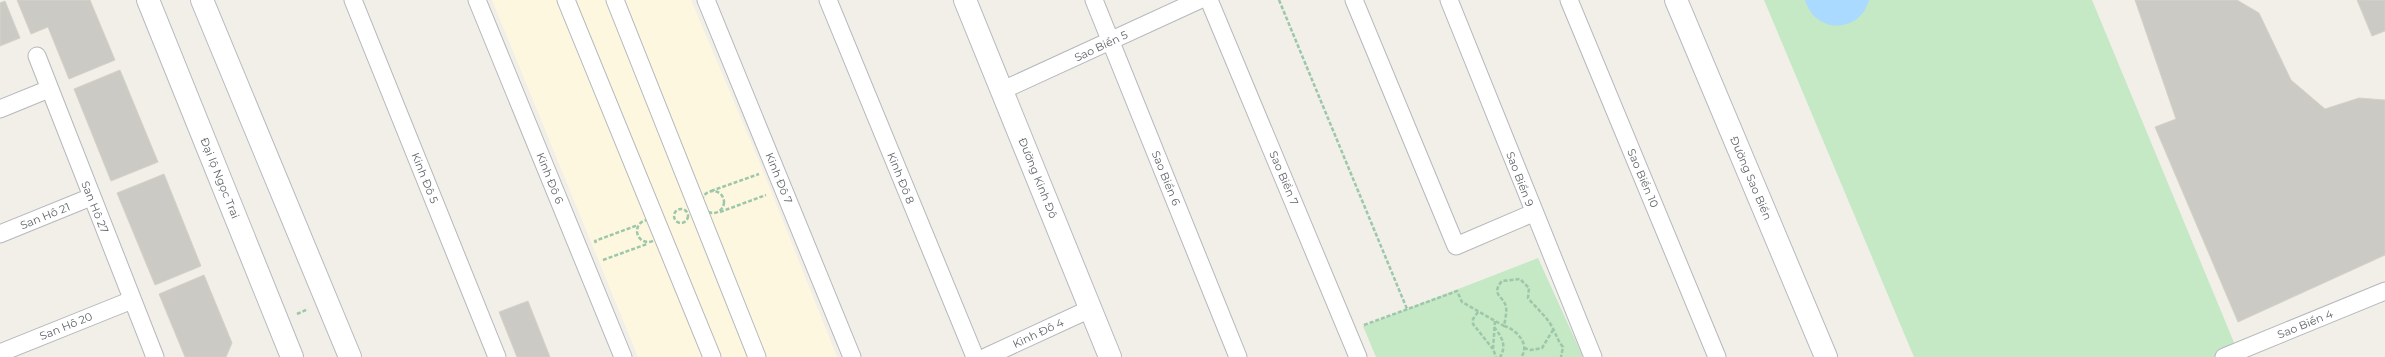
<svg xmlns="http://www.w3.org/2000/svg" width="2385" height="357" font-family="Montserrat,sans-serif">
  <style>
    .commercial { fill: #fef7e0 }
    .green { fill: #c5e8c5 }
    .water { fill: #aadaff }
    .building { fill: #cccac5; stroke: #d6d1c6 }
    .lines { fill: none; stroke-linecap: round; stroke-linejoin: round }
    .street-casing { stroke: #b5b8bc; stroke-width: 19 }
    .secondary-casing { stroke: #b6babf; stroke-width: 24 }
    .path { stroke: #9cc7a9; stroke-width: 2.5; stroke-dasharray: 4 2; stroke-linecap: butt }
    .street { stroke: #fff; stroke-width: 17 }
    .secondary { stroke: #fff; stroke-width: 22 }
    .labels { text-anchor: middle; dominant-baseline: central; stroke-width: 4; stroke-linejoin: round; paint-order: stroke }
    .street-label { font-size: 11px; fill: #5f6368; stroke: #fff }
  </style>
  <rect width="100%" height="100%" fill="#f1efe8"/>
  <polygon class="commercial" points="492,0 691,0 759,161 837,357 638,357"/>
  <g class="green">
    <polygon points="1764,0 2092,0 2240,357 1914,357"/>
    <polygon points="1538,258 1583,357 1376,357 1363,326"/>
  </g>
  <path class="water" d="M1805 0H1869C1861 32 1816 36 1805 0Z"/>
  <g class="building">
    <polygon points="17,0 90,0 115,60 69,79 48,27 31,34"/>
    <polygon points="2135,0 2237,0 2259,13 2291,80 2325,109 2359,98 2385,100 2385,255 2238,322 2155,127 2176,119"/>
    <polygon points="2357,0 2385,0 2385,31 2372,36"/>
    <polygon points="5,1 20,38 0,46 0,3"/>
    <polygon points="120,70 158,162 111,181 74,89"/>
    <polygon points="164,174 201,266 155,285 117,193"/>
    <polygon points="204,275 232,343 226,357 185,357 159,294"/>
    <polygon points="528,301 550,357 517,357 499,312"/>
  </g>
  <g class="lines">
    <defs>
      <g id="street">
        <polyline points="353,0 497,357"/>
        <polyline points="477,0 623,357"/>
        <polyline points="566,0 712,357"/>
        <polyline points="615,0 757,357"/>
        <polyline points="706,0 852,357"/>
        <polyline points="828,0 975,357"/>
        <polyline points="1094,0 1238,357"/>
        <polyline points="1209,0 1358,357"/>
        <polyline points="1354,0 1456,246 1533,213"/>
        <polyline points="1449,0 1593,357"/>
        <polyline points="1569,0 1717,357"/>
        <polyline points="37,56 155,357"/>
        <polyline points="1003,90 1199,0"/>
        <polyline points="0,109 49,89"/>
        <polyline points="0,234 91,197"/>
        <polyline points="0,353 132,300"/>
        <polyline points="986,357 1090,309"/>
        <polyline points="2224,357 2385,291"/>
      </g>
      <g id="secondary">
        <polyline points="148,0 292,357"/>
        <polyline points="202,0 350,357"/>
        <polyline points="965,0 1110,357"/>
        <polyline points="1676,0 1826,357"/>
      </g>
    </defs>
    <use href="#street" class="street-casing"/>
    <use href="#secondary" class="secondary-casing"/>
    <g class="path">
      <polyline points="1279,0 1407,309"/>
      <circle cx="713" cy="202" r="11"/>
      <polyline points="711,191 759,174"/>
      <circle cx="681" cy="216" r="7"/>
      <polyline points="720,212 766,195"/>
      <circle cx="648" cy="231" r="11"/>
      <polyline points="596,243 595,241 638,225"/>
      <polyline points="603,260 647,244"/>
      <polyline points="1478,312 1473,319 1473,324 1493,349"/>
      <polyline points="297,314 308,309"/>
      <polyline points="1495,321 1493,349 1496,357"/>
      <path d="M1364 325 1457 291 1462 302 1504 326C1505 320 1507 312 1506 307 1504 296 1490 295 1502 281L1520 279 1529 288 1528 298C1536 308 1545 315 1551 325 1556 333 1557 340 1563 347L1561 357"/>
      <path d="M1504 326C1516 329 1531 345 1521 357"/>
      <path d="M1494 327C1502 337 1507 346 1500 357"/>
      <polyline points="1524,348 1531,350 1542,348 1553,330"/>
    </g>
    <use href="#street" class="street"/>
    <use href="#secondary" class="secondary"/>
  </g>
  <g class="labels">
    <g class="street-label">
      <text transform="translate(1101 46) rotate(-25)">Sao Biển 5</text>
      <text transform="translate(220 178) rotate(68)">Đại lộ Ngọc Trai</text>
      <text transform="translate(425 178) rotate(68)">Kinh Đô 5</text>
      <text transform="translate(550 178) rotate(68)">Kinh Đô 6</text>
      <text transform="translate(779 178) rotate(68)">Kinh Đô 7</text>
      <text transform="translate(901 178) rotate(68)">Kinh Đô 8</text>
      <text transform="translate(1038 178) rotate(68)">Đường Kinh Đô</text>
      <text transform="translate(1166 178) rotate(68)">Sao Biển 6</text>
      <text transform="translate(1284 178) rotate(67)">Sao Biển 7</text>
      <text transform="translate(1643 178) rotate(67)">Sao Biển 10</text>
      <text transform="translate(1751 178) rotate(67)">Đường Sao Biển</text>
      <text transform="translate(1520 179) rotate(69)">Sao Biển 9</text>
      <text transform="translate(95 207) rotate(68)">San Hô 27</text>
      <text transform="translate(45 216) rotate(-22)">San Hô 21</text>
      <text transform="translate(2305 324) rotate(-22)">Sao Biển 4</text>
      <text transform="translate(66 326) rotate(-22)">San Hô 20</text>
      <text transform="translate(1038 333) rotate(-25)">Kinh Đô 4</text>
    </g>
  </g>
</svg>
